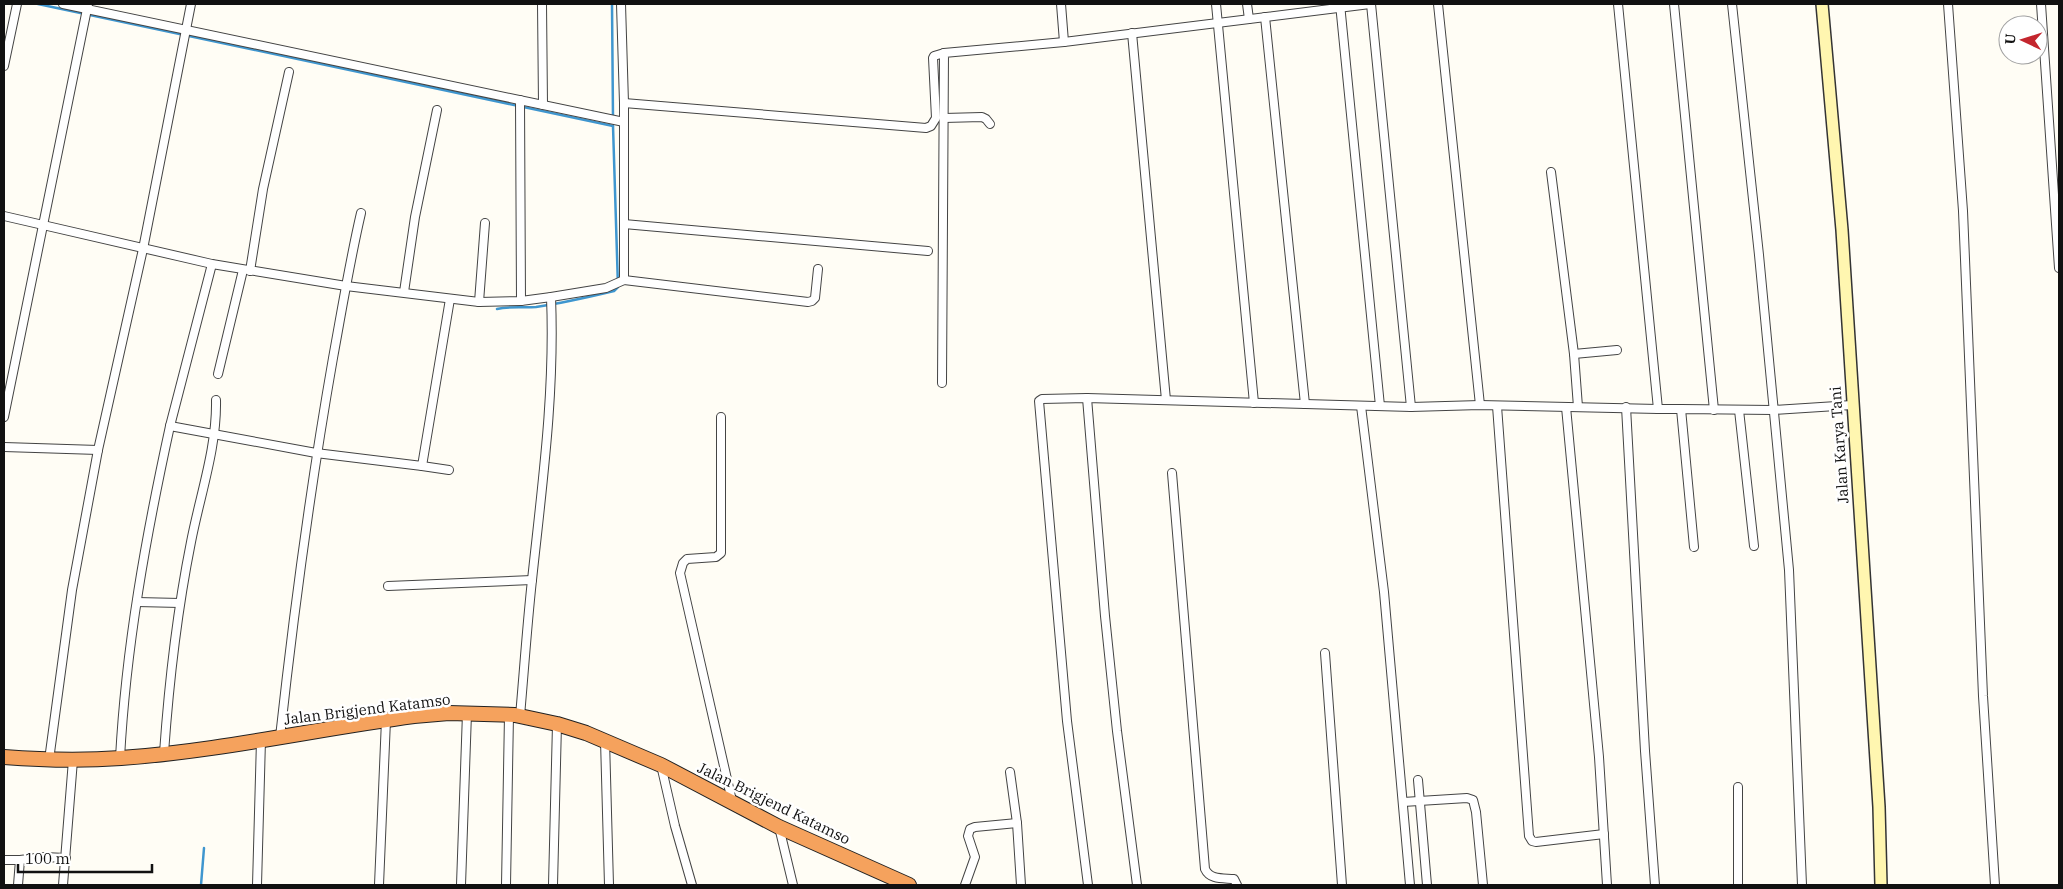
<svg xmlns="http://www.w3.org/2000/svg" width="2063" height="889" font-family="'IBM Plex Serif',serif">
  <style>
    .lines { fill: none; stroke-linecap: round; stroke-linejoin: round }
    .stream { stroke: #3f96cf; stroke-width: 2.5 }
    .street-casing { stroke: #444; stroke-width: 10 }
    .secondary-casing { stroke: #333; stroke-width: 14 }
    .highway-casing { stroke: #222; stroke-width: 16 }
    .street { stroke: #fff; stroke-width: 8 }
    .secondary { stroke: #fff6b0; stroke-width: 11 }
    .highway { stroke: #f5a25d; stroke-width: 14 }
    .labels { text-anchor: middle; dominant-baseline: central; stroke-width: 5; stroke-linejoin: round; paint-order: stroke }
    .street-label { font-size: 15px; fill: #111; stroke: #fff }
  </style>
  <rect width="100%" height="100%" fill="#fffdf5"/>
  <g class="lines">
    <g class="stream">
      <polyline points="38,4 613,126"/>
      <polyline points="612,4 613,118"/>
      <path d="M497 309C510 306 523 308 536 307 563 303 589 297 614 291L618 287 613 126"/>
      <polyline points="201,885 204,848"/>
    </g>
    <defs>
      <g id="street">
        <polyline points="63,4 624,122"/>
        <polyline points="542,4 543,105"/>
        <polyline points="1061,4 1064,42"/>
        <polyline points="1216,4 1254,403"/>
        <polyline points="1247,4 1249,19"/>
        <polyline points="1340,4 1380,406"/>
        <polyline points="1371,4 1411,407"/>
        <polyline points="1438,4 1480,405"/>
        <polyline points="1618,4 1658,409 1681,409"/>
        <polyline points="1674,4 1714,410"/>
        <polyline points="1732,4 1759,255 1789,570 1802,885"/>
        <polyline points="1948,4 1963,211 1983,696 1995,885"/>
        <polyline points="2041,4 2059,268"/>
        <polyline points="1265,17 1305,404"/>
        <polyline points="1132,33 1166,400"/>
        <polyline points="4,66 17,4"/>
        <polyline points="520,100 521,301"/>
        <polyline points="624,103 926,128 931,126 936,118 933,58 934,56 944,53"/>
        <polyline points="944,118 982,117 986,119 990,124"/>
        <polyline points="1551,172 1574,354 1578,407"/>
        <polyline points="4,216 212,264 346,286 479,302 521,301 551,297 606,288 624,280 624,103 621,4"/>
        <polyline points="624,224 928,251"/>
        <polyline points="250,271 263,189 289,72"/>
        <polyline points="624,280 808,302 812,301 815,298 818,269"/>
        <polyline points="404,292 415,217 437,110"/>
        <polyline points="479,302 485,223"/>
        <polyline points="1574,354 1617,350"/>
        <polyline points="218,374 243,270"/>
        <polyline points="942,383 944,53 1064,42 1370,4"/>
        <polyline points="1087,398 1105,616 1117,731 1137,885"/>
        <polyline points="1361,406 1384,592 1410,885"/>
        <polyline points="1497,406 1529,836 1532,841 1536,842 1604,834"/>
        <polyline points="1566,407 1599,757 1607,885"/>
        <polyline points="1626,407 1645,751 1655,885"/>
        <polyline points="1739,410 1754,546"/>
        <polyline points="4,417 88,4"/>
        <polyline points="721,417 721,553 716,557 687,559 683,563 680,573 732,801"/>
        <polyline points="170,426 212,264"/>
        <polyline points="4,447 98,450"/>
        <polyline points="422,466 449,470"/>
        <path d="M1172 473 1205 869C1210 880 1223 878 1234 879L1237 885"/>
        <polyline points="1694,547 1681,409 1773,410 1852,405"/>
        <polyline points="388,586 532,580"/>
        <polyline points="137,602 180,603"/>
        <polyline points="1325,653 1342,885"/>
        <path d="M520 716C524 671 527 626 532 580 542 486 555 393 551 297"/>
        <path d="M280 737C294 610 311 483 333 358 342 309 350 260 361 213"/>
        <polyline points="605,740 609,885"/>
        <path d="M164 753C169 682 177 612 191 542 200 495 217 448 216 400"/>
        <path d="M120 758C126 646 146 536 170 426L316 453 422 466 450 299"/>
        <polyline points="49,760 72,590 98,450 143,249 191,4"/>
        <polyline points="661,765 675,826 692,885"/>
        <polyline points="1010,772 1017,823 1021,885"/>
        <polyline points="1418,780 1427,885"/>
        <polyline points="1738,787 1738,885"/>
        <polyline points="1403,802 1467,798 1473,800 1476,812 1483,885"/>
        <polyline points="779,827 793,885"/>
        <polyline points="4,860 20,860"/>
        <polyline points="18,885 20,860 44,857 66,858"/>
        <polyline points="63,885 73,760"/>
        <polyline points="257,885 261,740"/>
        <polyline points="379,885 386,720"/>
        <polyline points="461,885 467,713"/>
        <polyline points="506,885 509,715"/>
        <polyline points="553,885 557,724"/>
        <polyline points="965,885 975,857 968,836 970,829 975,827 1017,823"/>
        <polyline points="1088,885 1067,721 1039,401 1042,399 1087,398 1411,407 1480,405 1658,409"/>
      </g>
      <polyline id="secondary" points="1822,4 1842,230 1879,807 1881,885"/>
      <path id="highway" d="M4 757C43 760 82 761 121 758 219 751 316 729 414 716L449 713 515 715 557 724 586 733 661 765 779 827 909 885"/>
    </defs>
    <use href="#street" class="street-casing"/>
    <use href="#secondary" class="secondary-casing"/>
    <use href="#highway" class="highway-casing"/>
    <use href="#street" class="street"/>
    <use href="#secondary" class="secondary"/>
    <use href="#highway" class="highway"/>
  </g>
  <g class="labels">
    <g class="street-label">
      <text transform="translate(1839 445) rotate(-94)">Jalan Karya Tani</text>
      <text transform="translate(367 709) rotate(-7)">Jalan Brigjend Katamso</text>
      <text transform="translate(774 803) rotate(26)">Jalan Brigjend Katamso</text>
    </g>
  </g>
  <rect width="2063" height="889" fill="none" stroke="#111111" stroke-width="10"/>
  <g transform="translate(2023 40) rotate(274)"><circle r="24" fill="#ffffff" stroke="#a0a0a0"/>
  <path d="M0-4L9 19L0 12L-9 19Z" fill="#c4262e"/>
  <text y="-8" font-size="14" font-weight="bold" text-anchor="middle" fill="#111111">U</text>
  </g>
  <path d="M18 864v8h134v-8" fill="none" stroke="#111111" stroke-width="2.5"/>
  <text x="25" y="864" font-size="15" fill="#111111" stroke="#ffffff" stroke-width="4" paint-order="stroke">100 m</text>
</svg>
